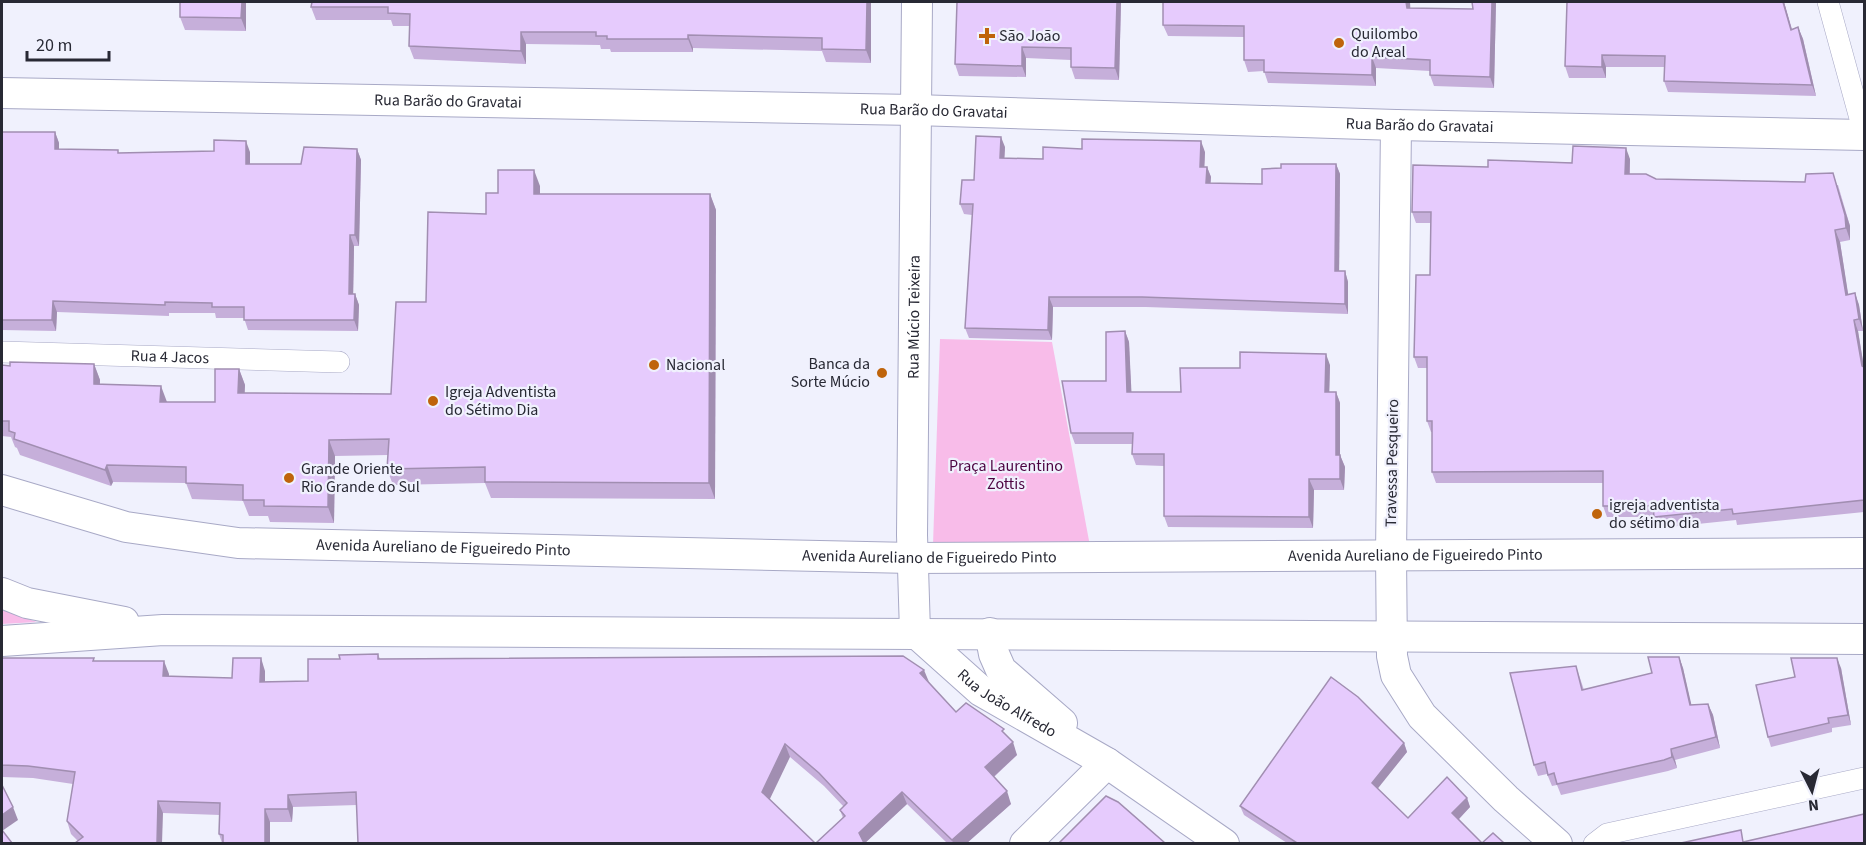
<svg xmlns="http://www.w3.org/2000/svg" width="1866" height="845" font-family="'Source Sans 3',sans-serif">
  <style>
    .green { fill: #f8bce9 }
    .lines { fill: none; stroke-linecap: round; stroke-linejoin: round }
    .street-casing { stroke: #a8a9c6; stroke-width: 22 }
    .secondary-casing { stroke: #a8a9c6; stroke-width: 32 }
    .street { stroke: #fff; stroke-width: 21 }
    .secondary { stroke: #fff; stroke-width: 30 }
    .wall { fill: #c6afda }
    .shaded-wall { fill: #a18eb1 }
    .building { fill: #e6cbfd; stroke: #a18eb1; stroke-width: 1.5 }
    .poi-dot { fill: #bf640b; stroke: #f0f1fd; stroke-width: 2 }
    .labels { text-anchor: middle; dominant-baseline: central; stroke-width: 4.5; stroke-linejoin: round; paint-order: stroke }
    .poi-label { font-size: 16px; fill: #282934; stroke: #f0f1fd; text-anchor: start }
    .street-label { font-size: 16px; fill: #282934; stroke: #f0f1fd }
    .park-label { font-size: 16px; fill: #4c0341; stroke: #f0f1fd }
  </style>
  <rect width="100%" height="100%" fill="#f0f1fd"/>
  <g class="green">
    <polygon points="940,339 1052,342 1090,546 933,545"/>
    <polygon points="2,610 37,622 2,624"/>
  </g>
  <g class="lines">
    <defs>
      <g id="street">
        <polyline points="1828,2 1864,133"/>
        <path id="s1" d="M2 352 339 362"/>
        <polyline points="1594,844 1607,834 1864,778"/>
      </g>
      <g id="secondary">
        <path id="s2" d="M2 93 915 110 1396 125 1864 135"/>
        <polyline points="1396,125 1391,555 1392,656 1396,675 1422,716 1506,799 1557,844"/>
        <path id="s3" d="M2 490 126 527 238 543 912 558 1864 553"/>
        <polyline points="2,593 27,603 124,622"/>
        <path id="s4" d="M915 632 912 535 917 2"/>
        <path id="s5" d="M915 632 981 691 1107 763 1224 844"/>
        <polyline points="990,633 994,654 1001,670 1062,723"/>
        <polyline points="2,641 163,630 1864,639"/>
        <polyline points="1025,844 1107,763"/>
      </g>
    </defs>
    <use href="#street" class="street-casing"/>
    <use href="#secondary" class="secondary-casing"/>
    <use href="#street" class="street"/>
    <use href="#secondary" class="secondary"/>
  </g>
  <g class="wall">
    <polygon points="180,2 246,2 246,31 185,30 180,17"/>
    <polygon points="871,2 871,63 826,62 822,51 693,48 693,52 611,52 610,49 601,49 600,45 526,44 526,64 414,59 409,46 409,26 393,26 391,20 316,20 311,7"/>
    <polygon points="1121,2 1119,80 1075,79 1071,67 1071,60 1026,58 1026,77 959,76 955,64"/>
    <polygon points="1163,2 1410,2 1410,8 1473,9 1472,2 1496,2 1494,88 1434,86 1430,75 1430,71 1376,68 1376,86 1268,83 1264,71 1248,72 1244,60 1244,37 1168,36 1163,25"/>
    <polygon points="1784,2 1792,29 1798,27 1803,39 1816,96 1668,92 1664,81 1665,67 1606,67 1606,78 1569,78 1565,66"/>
    <polygon points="2,132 55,132 59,143 59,149 119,153 250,152 250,164 301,164 357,149 361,160 359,246 354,246 353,294 355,294 359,305 358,331 248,330 244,318 216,318 215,313 169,313 169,316 57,312 56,331 2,330"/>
    <polygon points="1005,147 1004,158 1043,159 1082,149 1205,152 1204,167 1207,167 1211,177 1210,183 1262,184 1281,168 1336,164 1340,174 1339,271 1345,271 1348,282 1348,314 1146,307 1053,307 1052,340 969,338 965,328 972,215 964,214 960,204 974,180"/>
    <polygon points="1630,159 1630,174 1656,179 1838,185 1850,226 1850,240 1840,242 1848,295 1855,293 1859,305 1863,331 1858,331 1864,367 1864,512 1737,525 1736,520 1659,528 1655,517 1607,517 1603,506 1603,483 1436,483 1432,472 1432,432 1431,432 1427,421 1427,368 1418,368 1414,357 1430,275 1431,223 1416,223 1412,212 1488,167"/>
    <polygon points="540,186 540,194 710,194 716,210 715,499 491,498 485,483 393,485 387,469 388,455 335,456 334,523 270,522 268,516 249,516 243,501 192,499 186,483 113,482 111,486 20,455 17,448 15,447 11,437 2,436 2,365 94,364 100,380 100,384 167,402 215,402 239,369 245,385 244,394 391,394 426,302 486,214 498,193"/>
    <polygon points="1125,331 1129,342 1131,392 1181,392 1240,368 1330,365 1329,392 1336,392 1340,403 1340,455 1345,467 1344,490 1314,490 1313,528 1168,527 1164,516 1164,466 1136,465 1132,454 1132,444 1075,444 1071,433 1106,381"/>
    <polygon points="378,654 380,659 928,682 956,712 1007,737 1017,755 994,777 1011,804 967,843 947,843 907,804 865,843 816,843 843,818 840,810 844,807 824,786 790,757 357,805 293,807 292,822 270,822 270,843 222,843 219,834 220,815 163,813 78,841 71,834 67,821 73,784 33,778 2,777 2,658 95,661 169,674 169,676 232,678 265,671 265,682 308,681 340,659"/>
    <polygon points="1679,657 1683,668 1691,705 1708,704 1713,715 1720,748 1675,760 1677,768 1668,771 1561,795 1557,785 1552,786 1547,774 1538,776 1534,765 1576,666 1584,690 1652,673"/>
    <polygon points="1841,668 1851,725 1832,728 1832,732 1771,747 1768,737"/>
    <polygon points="1404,743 1407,752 1377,788 1408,818 1467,798 1470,807 1459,819 1482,843 1504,843 1287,843 1244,815 1240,806"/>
  </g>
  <g class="shaded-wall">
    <polygon points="242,2 246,2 246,31 241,18"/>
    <polygon points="867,2 871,2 871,63 866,50"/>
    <polygon points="1117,2 1121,2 1119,80 1115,68"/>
    <polygon points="1406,2 1410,2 1411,20 1407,8"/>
    <polygon points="1492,2 1496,2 1494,88 1490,77"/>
    <polygon points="1783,2 1784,2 1795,41 1791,30"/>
    <polygon points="1798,27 1803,39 1816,96 1812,85"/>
    <polygon points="521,32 526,44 526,64 521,51"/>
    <polygon points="688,35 693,48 693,52 688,39"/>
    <polygon points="1022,47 1026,58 1026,77 1022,66"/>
    <polygon points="1602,55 1606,67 1606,78 1602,67"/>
    <polygon points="1372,57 1376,68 1376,86 1372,75"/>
    <polygon points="55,132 59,143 59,160 55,149"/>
    <polygon points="1001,137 1005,147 1004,168 1000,158"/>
    <polygon points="246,141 250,152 250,175 246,164"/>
    <polygon points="1201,141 1205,152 1204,177 1200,167"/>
    <polygon points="1626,148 1630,159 1629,185 1625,174"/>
    <polygon points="357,149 361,160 359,246 355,235"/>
    <polygon points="1336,164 1340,174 1339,281 1335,271"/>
    <polygon points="1207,167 1211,177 1210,194 1206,183"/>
    <polygon points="534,170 540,186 540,210 534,194"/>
    <polygon points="1833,173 1850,226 1850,240 1846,228"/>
    <polygon points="710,194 716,210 715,499 709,483"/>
    <polygon points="1835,230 1840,242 1850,306 1846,295"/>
    <polygon points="350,235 354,246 353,305 349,294"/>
    <polygon points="1345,271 1348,282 1348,314 1345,304"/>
    <polygon points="1855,293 1859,305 1863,331 1859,319"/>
    <polygon points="355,294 359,305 358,331 354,320"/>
    <polygon points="1049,297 1053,307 1052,340 1048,330"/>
    <polygon points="53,301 57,312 56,331 52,320"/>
    <polygon points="1854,320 1858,331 1864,368 1862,366"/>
    <polygon points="1125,331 1129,342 1132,403 1127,392"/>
    <polygon points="1326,354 1330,365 1329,403 1325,392"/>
    <polygon points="94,364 100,380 99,400 94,384"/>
    <polygon points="239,369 245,385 244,410 238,393"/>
    <polygon points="161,386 167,402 160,402"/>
    <polygon points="1336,392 1340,403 1340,467 1336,455"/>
    <polygon points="329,440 335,456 334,523 328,507"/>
    <polygon points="1340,455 1345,467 1344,490 1340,479"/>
    <polygon points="107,465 113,482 111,486 105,470"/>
    <polygon points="1309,479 1314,490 1313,528 1309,517"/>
    <polygon points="1679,657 1683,668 1694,716 1690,705"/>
    <polygon points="261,658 265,671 265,694 260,682"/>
    <polygon points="1837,658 1841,668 1851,725 1848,715"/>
    <polygon points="164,661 169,674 168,689 163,676"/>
    <polygon points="924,670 929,682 920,673"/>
    <polygon points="1708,704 1713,715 1720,748 1716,737"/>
    <polygon points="1013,742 1017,755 990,780 985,767"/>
    <polygon points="1404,743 1407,752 1375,792 1372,783"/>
    <polygon points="785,744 790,757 767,805 762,792"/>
    <polygon points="1671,749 1675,760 1677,768 1672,757"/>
    <polygon points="1007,791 1011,804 967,843 953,843 952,840"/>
    <polygon points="902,792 907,804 865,843 863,843 859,833"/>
    <polygon points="288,795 293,807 292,822 288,809"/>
    <polygon points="1467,798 1470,807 1456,822 1452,813"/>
    <polygon points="158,801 163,813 162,843 157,843"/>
    <polygon points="13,807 18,820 2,831 2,815"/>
    <polygon points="265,809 270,822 270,843 265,843"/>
  </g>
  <g class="building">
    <polygon points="180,2 242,2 241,18 180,17"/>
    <polygon points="312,2 867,2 866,50 822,49 822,38 688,35 688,39 607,39 607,36 596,36 596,32 521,32 521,51 409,46 410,14 388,13 388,7 311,7"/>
    <polygon points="957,2 1117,2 1115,68 1071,67 1071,48 1022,47 1022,66 955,64"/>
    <polygon points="1163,2 1406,2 1407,8 1473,9 1472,2 1492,2 1490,77 1430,75 1430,60 1372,57 1372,75 1264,72 1264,60 1244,60 1244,26 1163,25"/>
    <polygon points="1567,2 1783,2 1791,30 1798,27 1812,85 1664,81 1665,56 1602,55 1602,67 1565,66"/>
    <polygon points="2,132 55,132 55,149 118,150 118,153 214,151 214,140 246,141 246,164 301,164 304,147 357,149 355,235 350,235 349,294 355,294 354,320 244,320 244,307 212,307 212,303 165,302 165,305 53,301 52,320 2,320"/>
    <polygon points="976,136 1001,137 1000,158 1043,159 1043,147 1082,149 1082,139 1201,141 1200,167 1207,167 1206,183 1262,184 1262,169 1281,168 1281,164 1336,164 1335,271 1345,271 1345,304 1142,297 1049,297 1048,330 965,328 973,204 960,204 962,180 974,180"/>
    <polygon points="1573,146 1626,148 1625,174 1646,174 1656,179 1805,182 1806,174 1833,173 1845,215 1846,228 1835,230 1846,295 1855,293 1859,319 1854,320 1862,366 1864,367 1864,500 1733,514 1732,509 1654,517 1653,506 1603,506 1603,471 1432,472 1432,421 1427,421 1427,357 1414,357 1416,275 1430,275 1431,212 1412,212 1413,165 1488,167 1488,160 1572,163"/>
    <polygon points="498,170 534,170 534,194 710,194 709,483 485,482 485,467 387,469 389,439 329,440 328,507 264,506 264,500 243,500 243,485 186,483 186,467 107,465 105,470 14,439 15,433 9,431 9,421 2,421 2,365 10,366 10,362 94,364 94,384 161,386 160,402 215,402 215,369 239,369 238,393 391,394 396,302 426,302 428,212 486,214 486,193 498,193"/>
    <polygon points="1125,331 1127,392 1181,392 1180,368 1240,368 1240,352 1326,354 1325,392 1336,392 1336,455 1340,455 1340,479 1309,479 1309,517 1164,516 1164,454 1132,454 1133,433 1071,433 1062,381 1106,381 1106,332"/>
    <polygon points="378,654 378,659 903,656 924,670 920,673 956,712 966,703 1004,729 1002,731 1013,742 985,767 1007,791 952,840 902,792 859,833 864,843 816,843 845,816 840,810 847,803 819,773 785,744 762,792 815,843 358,843 356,792 288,795 288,809 265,809 265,843 223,843 223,835 219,834 220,803 158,801 157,843 75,843 83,837 67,821 75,772 28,766 2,765 2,658 94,658 93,661 164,661 163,676 232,678 233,658 261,658 260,682 308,681 308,659 340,659 339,655"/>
    <polygon points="1648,657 1679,657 1690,705 1708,704 1716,737 1671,749 1672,757 1664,760 1557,784 1554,773 1548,775 1545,762 1534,765 1510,673 1576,666 1582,690 1652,673"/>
    <polygon points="1791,658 1837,658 1848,715 1828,718 1829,723 1768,737 1756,685 1795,677"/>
    <polygon points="1331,677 1358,697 1404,743 1372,783 1408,818 1447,777 1467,798 1452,813 1482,843 1493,833 1504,843 1297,843 1240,806"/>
    <polygon points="2,785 13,807 2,815"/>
    <polygon points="1106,796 1118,802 1165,843 1059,843"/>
    <polygon points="1864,814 1864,843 1681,843 1741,830 1743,842"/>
    <polygon points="2,830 12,843 2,843"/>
  </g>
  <g class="poi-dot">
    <path d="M984 27h6v6h6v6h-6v6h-6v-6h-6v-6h6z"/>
    <circle cx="1339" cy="43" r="6"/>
    <circle cx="654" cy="365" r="6"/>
    <circle cx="882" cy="373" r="6"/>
    <circle cx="433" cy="401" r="6"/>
    <circle cx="289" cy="478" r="6"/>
    <circle cx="1597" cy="514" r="6"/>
  </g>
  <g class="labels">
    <g class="poi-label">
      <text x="1351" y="34">Quilombo<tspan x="1351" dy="18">do Areal</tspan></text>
      <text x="999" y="36">São João</text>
      <text x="870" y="364" text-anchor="end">Banca da<tspan x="870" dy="18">Sorte Múcio</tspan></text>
      <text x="666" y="365">Nacional</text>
      <text x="445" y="392">Igreja Adventista<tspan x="445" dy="18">do Sétimo Dia</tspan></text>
      <text x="301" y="469">Grande Oriente<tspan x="301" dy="18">Rio Grande do Sul</tspan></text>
      <text x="1609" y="505">igreja adventista<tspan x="1609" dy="18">do sétimo dia</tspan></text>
    </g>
    <g class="street-label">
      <text stroke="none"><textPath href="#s2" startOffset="446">Rua Barão do Gravatai</textPath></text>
      <text stroke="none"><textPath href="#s2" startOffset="932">Rua Barão do Gravatai</textPath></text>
      <text stroke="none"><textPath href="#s2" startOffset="1418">Rua Barão do Gravatai</textPath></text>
      <text stroke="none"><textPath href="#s4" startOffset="315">Rua Múcio Teixeira</textPath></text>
      <text stroke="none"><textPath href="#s1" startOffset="168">Rua 4 Jacos</textPath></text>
      <text transform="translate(1392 463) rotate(-89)">Travessa Pesqueiro</text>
      <text stroke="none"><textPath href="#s3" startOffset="448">Avenida Aureliano de Figueiredo Pinto</textPath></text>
      <text stroke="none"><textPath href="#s3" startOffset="1420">Avenida Aureliano de Figueiredo Pinto</textPath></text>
      <text stroke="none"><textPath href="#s3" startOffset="934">Avenida Aureliano de Figueiredo Pinto</textPath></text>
      <text stroke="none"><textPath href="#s5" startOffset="117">Rua João Alfredo</textPath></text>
    </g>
    <g class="park-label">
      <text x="1006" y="466">Praça Laurentino<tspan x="1006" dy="18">Zottis</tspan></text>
    </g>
  </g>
  <rect width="1866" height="845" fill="none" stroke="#282934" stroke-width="6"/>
  <g transform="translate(1812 791) rotate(174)" stroke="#f0f1fd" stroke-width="4.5" paint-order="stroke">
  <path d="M0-4.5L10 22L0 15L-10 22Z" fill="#282934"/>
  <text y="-9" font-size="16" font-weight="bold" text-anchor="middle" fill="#282934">N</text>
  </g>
  <path d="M27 51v9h82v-9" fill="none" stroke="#282934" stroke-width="3"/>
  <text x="36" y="51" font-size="18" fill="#282934" stroke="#f0f1fd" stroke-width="4.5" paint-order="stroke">20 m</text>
</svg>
